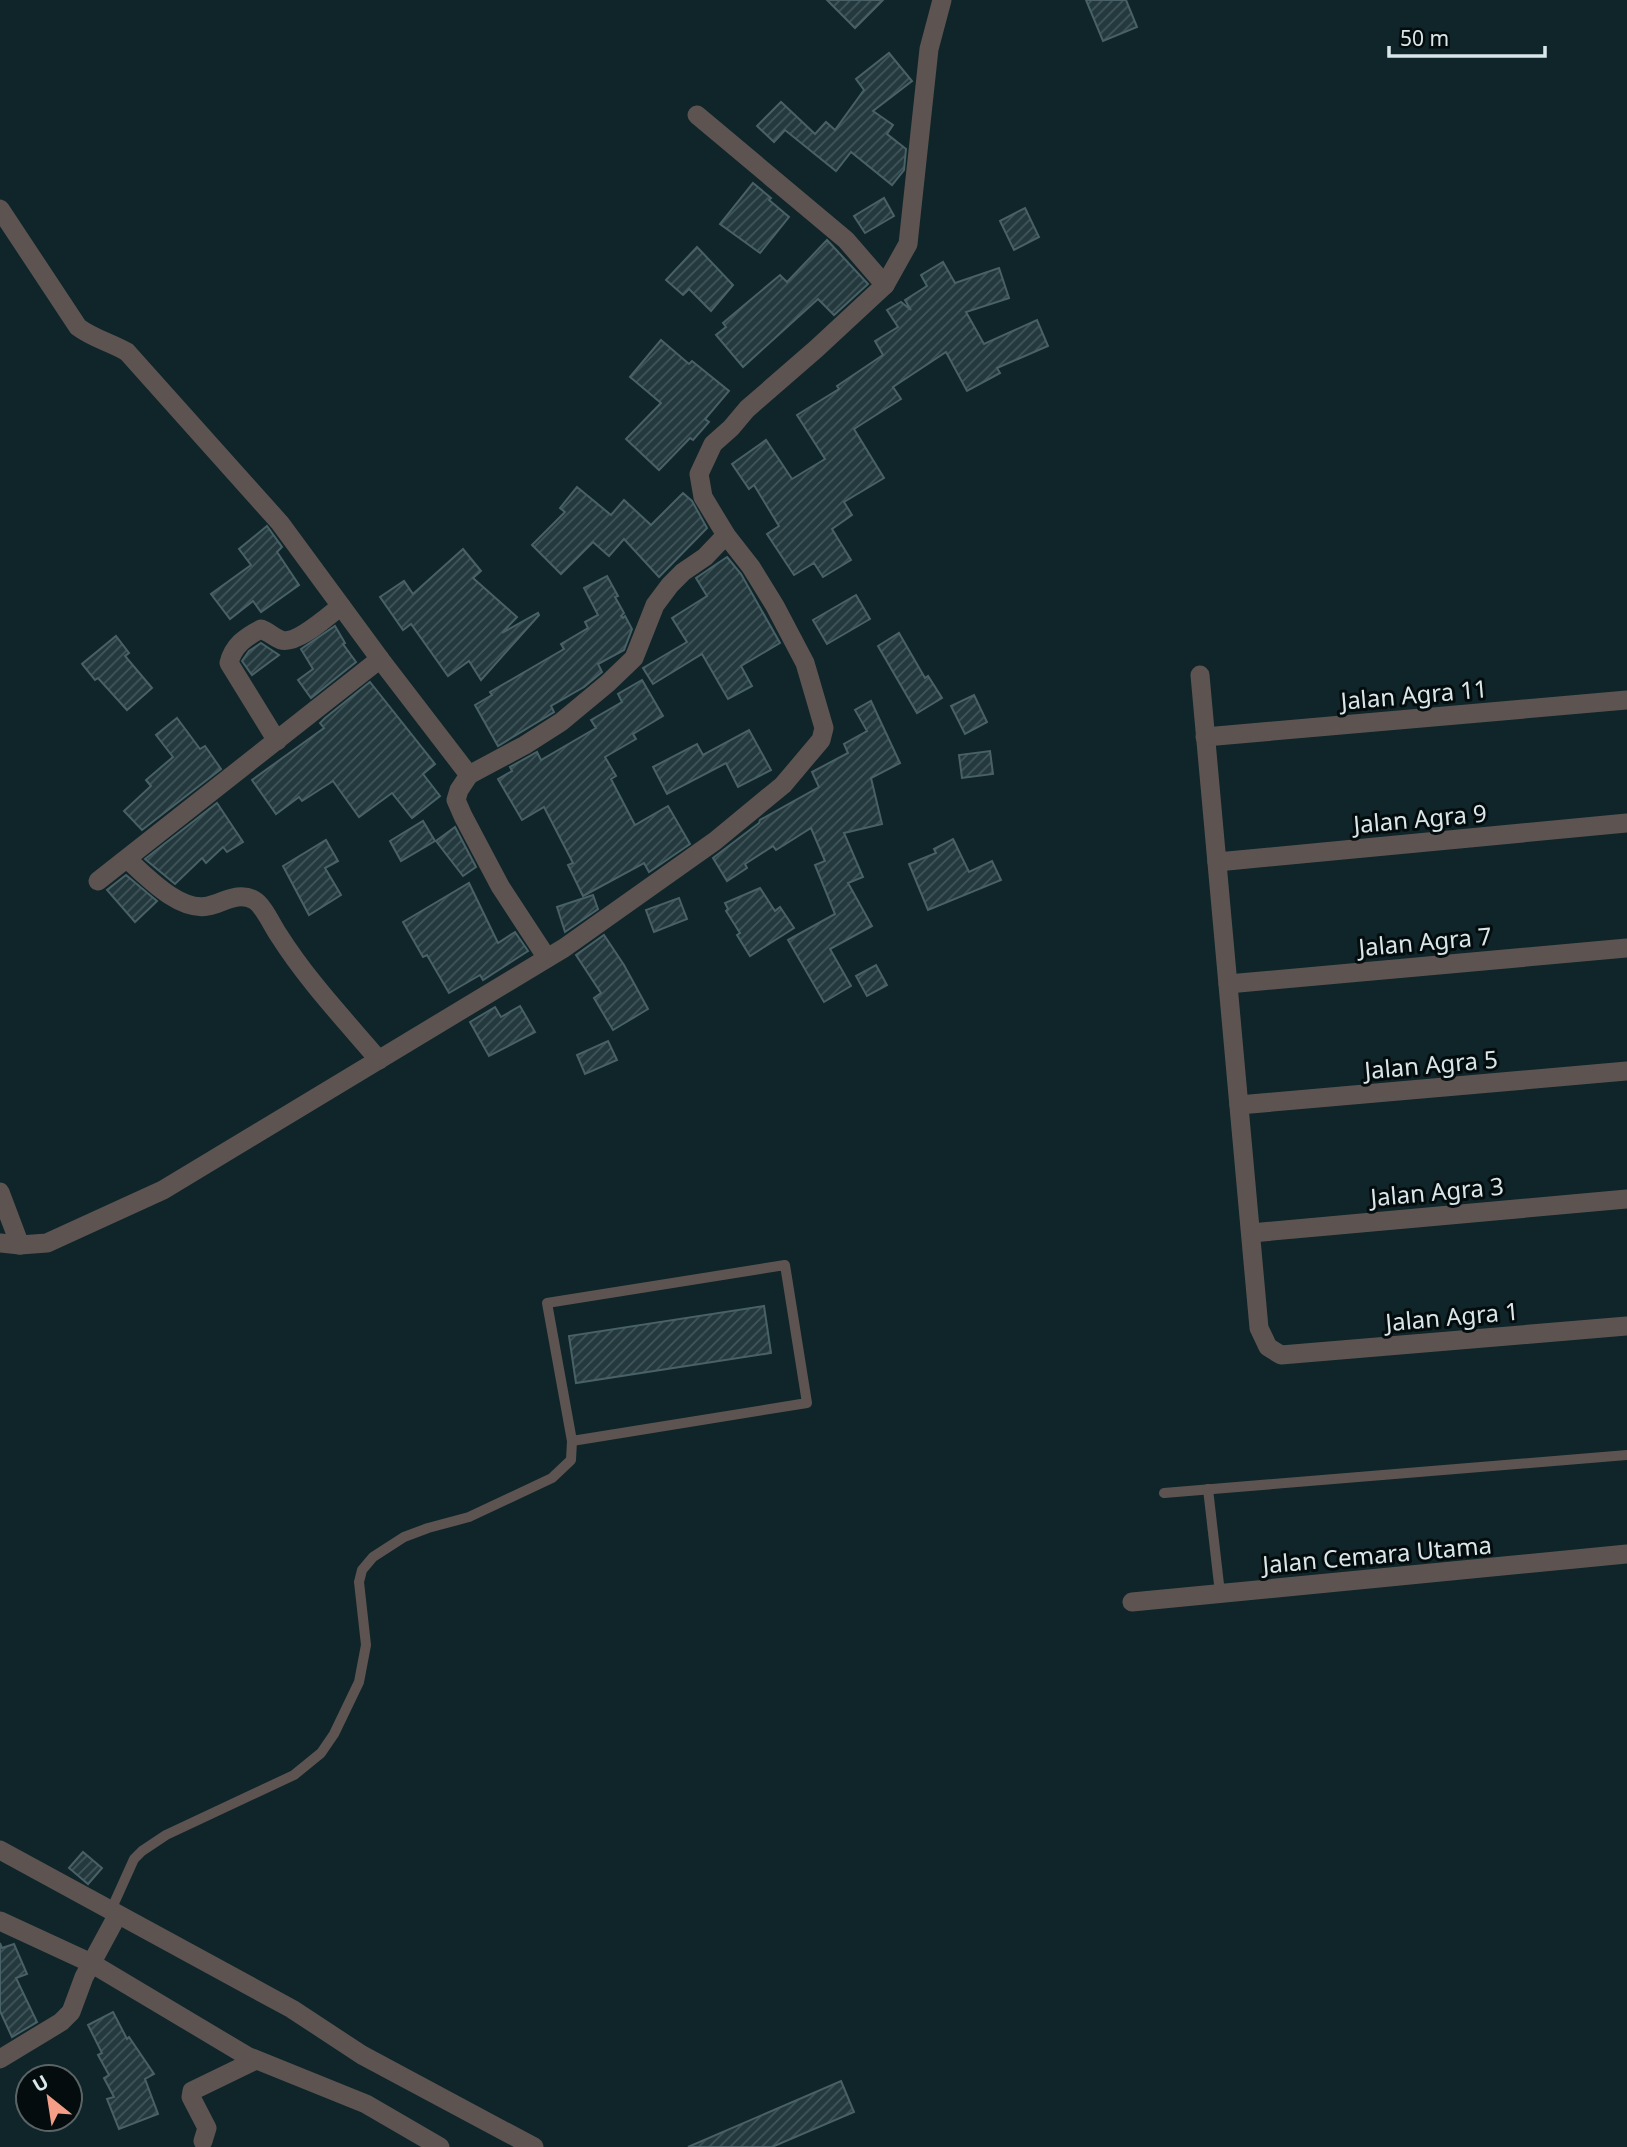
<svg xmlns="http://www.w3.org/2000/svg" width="1627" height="2147" font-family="'Noto Sans',sans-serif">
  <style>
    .building { fill: url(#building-hatch); stroke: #496166; stroke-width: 2 }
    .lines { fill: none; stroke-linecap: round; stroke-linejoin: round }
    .service { stroke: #5d5451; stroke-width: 10 }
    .minor { stroke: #5d5451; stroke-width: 19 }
    .labels { text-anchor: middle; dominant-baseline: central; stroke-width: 6; stroke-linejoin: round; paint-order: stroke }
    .street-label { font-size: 24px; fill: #dae7ea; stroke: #040c0e }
  </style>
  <defs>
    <pattern id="building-hatch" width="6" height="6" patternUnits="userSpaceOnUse" patternTransform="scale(1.75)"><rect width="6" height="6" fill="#23393e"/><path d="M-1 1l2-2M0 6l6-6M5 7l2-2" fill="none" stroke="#42565a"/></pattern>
  </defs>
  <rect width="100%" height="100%" fill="#0f2529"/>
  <g class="building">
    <polygon points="827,0 883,0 855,28"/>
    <polygon points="1086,0 1126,0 1137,27 1103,41"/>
    <polygon points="889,53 912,81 873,111 893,125 887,134 906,149 904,170 892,185 851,152 836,171 785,130 774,142 757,126 781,102 815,134 826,122 835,130 864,90 856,79"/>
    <polygon points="753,183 771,198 769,200 789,217 760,253 720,224"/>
    <polygon points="884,198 894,216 865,233 854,216"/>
    <polygon points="1025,208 1039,237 1014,250 1000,221"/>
    <polygon points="827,240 868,284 834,315 818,299 743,367 716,335 726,327 723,323 780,275 787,282"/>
    <polygon points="697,247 733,285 711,311 689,289 683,295 666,280"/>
    <polygon points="943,262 955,283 999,268 1009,298 966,312 984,344 1037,320 1048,346 997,368 1000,373 967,391 946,352 893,387 901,399 854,429 884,478 844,502 852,515 832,529 851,560 823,577 814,563 794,575 767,534 779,526 754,485 749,489 732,464 766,440 792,479 825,459 797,415 839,389 837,386 883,355 875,341 898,327 887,310 901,302 911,310 905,300 927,286 921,275"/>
    <polygon points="661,340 689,364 692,361 729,391 705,419 709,422 693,440 690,438 659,470 626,439 661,403 630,377"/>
    <polygon points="577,487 611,515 624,500 651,525 683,493 692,501 707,528 659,577 624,539 609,556 593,542 561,574 532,545 565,512 560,508"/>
    <polygon points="267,526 282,547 277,552 299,585 261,612 253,601 230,619 211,594 251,565 239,549"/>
    <polygon points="463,549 481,571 473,578 517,617 502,633 538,613 539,615 481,680 469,661 448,676 411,624 403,630 380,597 404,581 413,594"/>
    <polygon points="727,557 741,574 780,643 741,666 752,686 728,699 702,654 653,684 643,668 687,642 672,618 707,596 696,578"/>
    <polygon points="607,576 618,596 615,597 624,613 621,616 623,618 625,616 632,629 624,650 598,664 602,672 584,687 551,706 554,712 498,746 475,705 492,695 490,692 564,649 561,644 588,628 585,622 598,615 584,588"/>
    <polygon points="856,595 870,619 827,644 813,620"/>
    <polygon points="335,626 345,643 343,644 356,662 311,698 298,680 313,669 301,649"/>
    <polygon points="899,633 925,678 928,676 942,698 917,713 878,646"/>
    <polygon points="116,636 129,653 125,656 152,688 127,710 98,678 95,680 82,664"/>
    <polygon points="261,643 279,655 252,675 242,661 249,651"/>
    <polygon points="642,680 663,716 633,734 636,739 605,757 616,776 611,779 635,825 668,806 690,844 649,872 644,863 583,896 568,865 573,863 544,807 522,820 498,779 512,771 510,767 537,752 541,760 596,728 591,720 622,702 618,694"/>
    <polygon points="370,682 435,764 423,774 440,796 412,818 392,793 359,817 333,781 302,801 299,797 276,814 252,780 324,728 320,723 325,718"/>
    <polygon points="974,695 987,722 965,734 951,706"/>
    <polygon points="871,701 900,763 871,778 882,824 844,833 863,877 848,883 872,926 830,949 851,986 824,1002 788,940 835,914 815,865 825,861 811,828 776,850 773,846 745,864 747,868 727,881 713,858 759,823 760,820 819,787 812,772 848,753 844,744 867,731 855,710"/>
    <polygon points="177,718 200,749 205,746 221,769 142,830 124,811 151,786 146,780 173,757 156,735"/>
    <polygon points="749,730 771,770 738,787 726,763 667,794 653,767 697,744 703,755"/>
    <polygon points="990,751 993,774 962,778 959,755"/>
    <polygon points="217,803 243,842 227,852 223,847 206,863 202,858 175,884 145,859"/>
    <polygon points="423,821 435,841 401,861 390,841"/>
    <polygon points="455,827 476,867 463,876 436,841"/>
    <polygon points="953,839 969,872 992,861 1001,880 928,910 909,864 936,853 934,849"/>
    <polygon points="326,840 338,861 325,868 341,895 309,915 283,866"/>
    <polygon points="126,875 157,901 135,922 107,890"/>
    <polygon points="469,883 498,943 515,932 528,951 483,980 480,975 449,993 427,955 423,957 403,922"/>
    <polygon points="760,888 775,911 780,907 794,928 750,956 737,935 740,933 726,911 728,909 725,903"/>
    <polygon points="593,895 598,909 565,932 557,907"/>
    <polygon points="679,898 687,919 654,932 646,910"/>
    <polygon points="604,935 624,965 648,1009 613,1030 594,998 601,993 576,955"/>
    <polygon points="876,965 887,985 867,996 856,976"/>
    <polygon points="520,1006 535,1032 489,1056 470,1022 495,1007 501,1017"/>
    <polygon points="608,1041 617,1060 585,1074 577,1055"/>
    <polygon points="764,1306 771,1353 576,1383 569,1336"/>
    <polygon points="83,1852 102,1868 88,1884 69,1868"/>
    <polygon points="0,1943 2,1948 14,1944 27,1974 16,1978 37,2022 12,2037 0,2011"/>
    <polygon points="113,2012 127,2039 129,2037 154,2074 145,2079 158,2114 119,2129 107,2099 114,2097 104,2078 109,2075 98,2055 102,2053 88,2025"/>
    <polygon points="841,2081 854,2112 772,2147 688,2147"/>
  </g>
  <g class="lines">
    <g class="service">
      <polyline points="1208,1489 1220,1593"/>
      <polyline points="1164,1493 1627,1455"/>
      <polyline points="111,1910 134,1859 142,1851 166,1835 294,1775 321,1753 334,1734 359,1682 366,1645 359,1582 362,1570 373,1557 404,1537 428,1528 469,1517 552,1478 571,1460 572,1441 807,1403 785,1265 547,1303 572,1441"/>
    </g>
    <g class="minor">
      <polyline points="697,115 846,240 885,285"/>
      <path d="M0 209 78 327C94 339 110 342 127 352L280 523 380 659"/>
      <polyline points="1200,675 1259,1328 1268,1347 1281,1355 1627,1326"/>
      <polyline points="1205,737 1627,700"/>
      <path d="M277 741 229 663C233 646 245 637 261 629 269 632 275 638 281 640 297 645 329 615 341 606"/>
      <polyline points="469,775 525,745 561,722 608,683 634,658 655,605 670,585 683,572 705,557 726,535"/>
      <path d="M127 859C146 876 179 912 208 906 223 903 238 891 254 900 263 905 272 925 278 934 307 980 344 1019 379 1060"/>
      <polyline points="1217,862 1627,823"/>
      <polyline points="98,881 380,659 469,775 459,790 456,800 463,816 500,886 547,958"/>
      <polyline points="1228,984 1627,948"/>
      <polyline points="1239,1105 1627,1071"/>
      <polyline points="0,1192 20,1245"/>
      <polyline points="1251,1233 1627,1199"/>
      <polyline points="0,1243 20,1245 47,1243 163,1190 564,948 715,841 783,785 821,740 824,728 805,663 775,606 751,567 726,535 703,497 699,474 713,444 731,428 747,409 816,349 885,285 908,244 929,49 942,0"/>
      <polyline points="1132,1602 1627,1554"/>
      <polyline points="0,1850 292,2009 362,2055 534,2147"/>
      <polyline points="0,1921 91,1963 247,2056 366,2104 440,2147"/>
      <polyline points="0,2059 61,2022 71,2012 84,1977 117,1916"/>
      <polyline points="203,2141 207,2128 191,2097 192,2091 256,2060"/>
    </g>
  </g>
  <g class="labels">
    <g class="street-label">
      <text transform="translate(1414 694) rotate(-5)">Jalan Agra 11</text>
      <text transform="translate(1420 818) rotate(-5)">Jalan Agra 9</text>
      <text transform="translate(1425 941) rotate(-5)">Jalan Agra 7</text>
      <text transform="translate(1431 1064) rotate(-5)">Jalan Agra 5</text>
      <text transform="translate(1437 1191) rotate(-5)">Jalan Agra 3</text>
      <text transform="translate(1452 1316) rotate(-5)">Jalan Agra 1</text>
      <text transform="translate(1377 1554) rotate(-5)">Jalan Cemara Utama</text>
    </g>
  </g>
  <g transform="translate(49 2098) rotate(330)"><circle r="33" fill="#040c0e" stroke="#5a6466" stroke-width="2"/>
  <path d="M0-5L12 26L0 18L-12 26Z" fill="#f49e88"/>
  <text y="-10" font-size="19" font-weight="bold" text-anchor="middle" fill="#dae7ea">U</text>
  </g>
  <path d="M1389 46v10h156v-10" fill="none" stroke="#dae7ea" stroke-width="3.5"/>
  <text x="1400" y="46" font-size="21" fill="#dae7ea" stroke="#040c0e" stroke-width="5" paint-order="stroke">50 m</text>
</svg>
